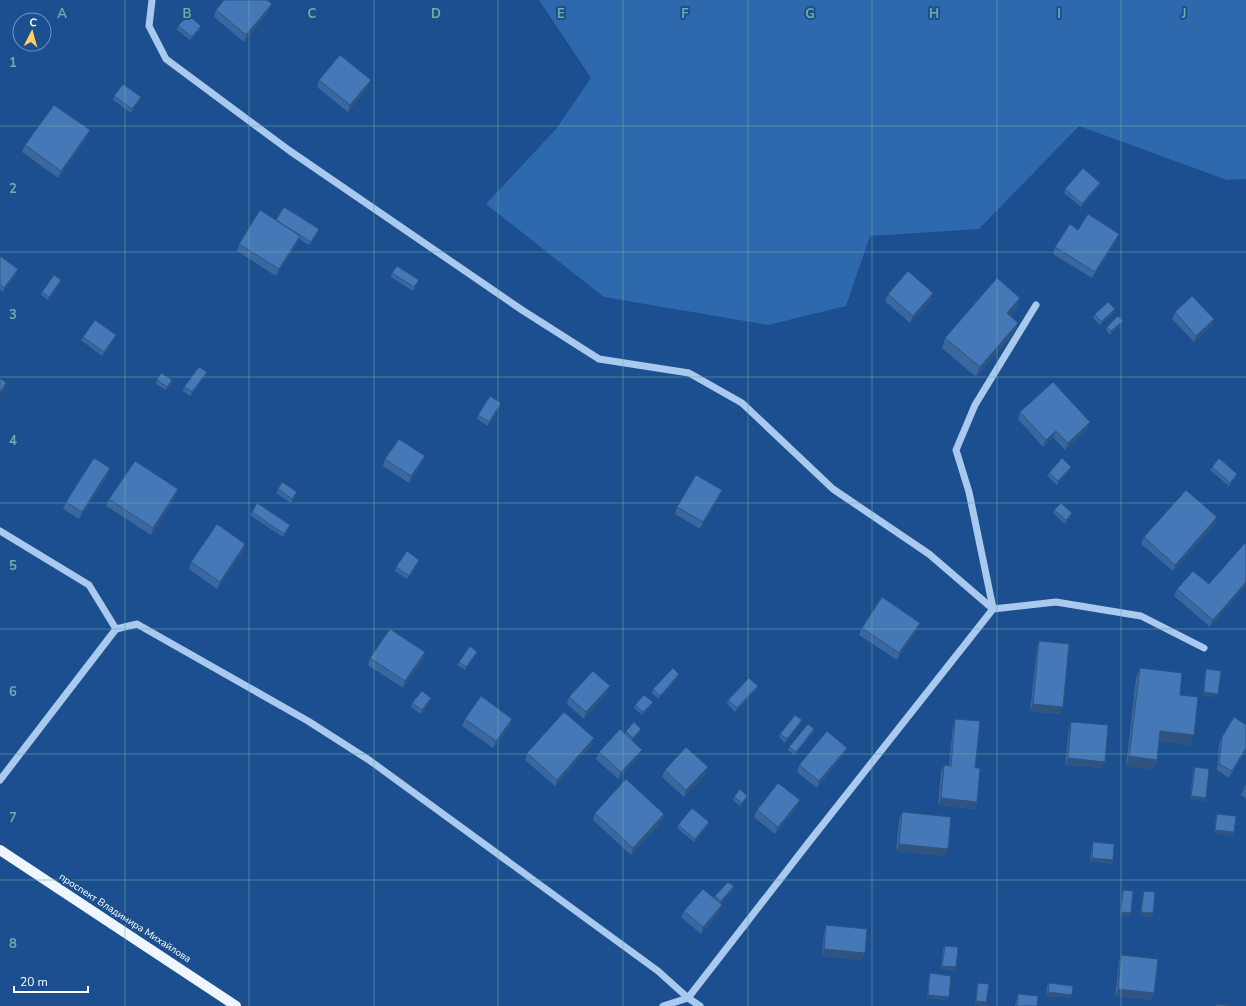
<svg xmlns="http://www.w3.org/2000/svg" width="1246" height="1006" font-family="'Nunito Sans',sans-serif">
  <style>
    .green { fill: #2e69ad }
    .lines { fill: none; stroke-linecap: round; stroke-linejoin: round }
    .minor { stroke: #a9c9ee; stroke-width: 7 }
    .major { stroke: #f0f6ff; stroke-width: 10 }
    .wall { fill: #3a679d }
    .shaded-wall { fill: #305480 }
    .building { fill: #4478b7; stroke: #305480 }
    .grid { fill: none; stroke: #6fada8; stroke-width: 1; stroke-opacity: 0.55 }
    .labels { text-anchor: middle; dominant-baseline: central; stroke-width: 4; stroke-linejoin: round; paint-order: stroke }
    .street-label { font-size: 10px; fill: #fff; stroke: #1b4f8f }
    .grid-label { font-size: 13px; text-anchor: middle; font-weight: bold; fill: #6fada8; stroke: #1b4f8f; stroke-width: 4; stroke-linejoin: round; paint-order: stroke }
  </style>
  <rect width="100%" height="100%" fill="#1b4f8f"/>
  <polygon class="green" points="539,0 1246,0 1246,179 1227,180 1079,126 979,229 870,236 846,306 768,325 604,297 486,204 556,129 591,78"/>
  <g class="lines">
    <g class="minor">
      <polyline points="152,0 149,26 166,59 290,151 522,310 599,359 689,373 742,403 833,489 929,554 993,609"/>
      <polyline points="0,531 89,585 116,629 0,780"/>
      <polyline points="993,608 969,492 956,450 975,405 1036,305"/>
      <polyline points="116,629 137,624 308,721 369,760 658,971 688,998 809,842 993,609 1056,602 1141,616 1204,648"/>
      <polyline points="663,1006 688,998 700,1006"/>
    </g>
    <polyline class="major" points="0,850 236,1006"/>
  </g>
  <g class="wall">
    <polygon points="216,10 269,11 244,42 214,17"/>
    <polygon points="178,26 200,29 190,40 177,30"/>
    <polygon points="319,80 368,87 348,112 317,87"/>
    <polygon points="114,96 140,100 131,113 113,100"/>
    <polygon points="87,137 58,178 22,152 25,145"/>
    <polygon points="1100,183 1099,186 1081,207 1064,193 1065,189"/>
    <polygon points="276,220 319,229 317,232 309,245 299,239 298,242 276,276 237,251 239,244"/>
    <polygon points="1078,230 1116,241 1092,278 1053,254 1055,247"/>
    <polygon points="0,256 18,269 17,273 3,292 0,290"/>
    <polygon points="392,273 418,283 413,291 391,277"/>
    <polygon points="60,284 48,300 41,295 42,292"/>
    <polygon points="933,293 931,300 910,323 885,301 888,294"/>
    <polygon points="1017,308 1010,316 1018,323 1014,333 976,377 942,348 945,338"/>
    <polygon points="1175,312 1212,326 1194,342 1172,319"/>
    <polygon points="1113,313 1100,325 1093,318 1095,314"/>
    <polygon points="1122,324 1110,335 1106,330 1107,327"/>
    <polygon points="116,335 115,338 102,356 81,340 83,337"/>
    <polygon points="207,372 205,376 190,396 183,391 184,387"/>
    <polygon points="157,380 172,380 171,384 166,390 156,384"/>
    <polygon points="500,407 488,426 477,419 478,415"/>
    <polygon points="1020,412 1090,422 1087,429 1065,450 1053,437 1043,447 1018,419"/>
    <polygon points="385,459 422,463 409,483 383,466"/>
    <polygon points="1212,467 1236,477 1229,486 1210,470"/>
    <polygon points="110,468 108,475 79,519 63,509 66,502"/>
    <polygon points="1070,470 1057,485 1047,476 1049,473"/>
    <polygon points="278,489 295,496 291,503 276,493"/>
    <polygon points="722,490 719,497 700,529 675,514 677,507"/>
    <polygon points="176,496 151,535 106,506 109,499"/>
    <polygon points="1054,510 1071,517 1065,524 1053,513"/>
    <polygon points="252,512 290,525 289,529 283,537 250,515"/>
    <polygon points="1215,524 1173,571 1141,544 1144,537"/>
    <polygon points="245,544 243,551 217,589 189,569 191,562"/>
    <polygon points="1246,544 1210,627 1174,596 1177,589 1209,584"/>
    <polygon points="418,564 407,579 395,571 396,567"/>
    <polygon points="862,628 917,630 897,660 859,635"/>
    <polygon points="1039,641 1060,714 1030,711 1037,648"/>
    <polygon points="425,652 423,659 403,688 368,665 370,658"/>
    <polygon points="477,652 476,655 465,670 457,665 459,662"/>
    <polygon points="1140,668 1180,695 1190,745 1159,741 1157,760 1153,770 1126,766 1136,678"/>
    <polygon points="1206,669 1217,697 1203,695 1205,673"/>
    <polygon points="679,674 678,678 658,699 652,693 653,689"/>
    <polygon points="756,689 735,712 727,704 728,700"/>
    <polygon points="608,692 584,719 567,704 569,697"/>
    <polygon points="430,701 421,714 411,707 412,703"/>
    <polygon points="635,705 651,706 642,715 634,708"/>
    <polygon points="465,719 510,726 493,748 462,726"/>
    <polygon points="955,719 975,768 977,802 975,809 938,805 941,772 944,765 949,765 953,726"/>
    <polygon points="1071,722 1102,768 1065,765 1069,729"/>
    <polygon points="800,724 785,743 779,737 780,734"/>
    <polygon points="641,729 640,732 632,740 639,756 618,779 596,759 599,752 625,734 626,731"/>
    <polygon points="814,729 813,733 794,755 788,750 789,747"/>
    <polygon points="1222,737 1246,751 1229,778 1217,770 1219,744"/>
    <polygon points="594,738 591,745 555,786 525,760 527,753"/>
    <polygon points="847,748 844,754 817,788 797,772 799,765"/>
    <polygon points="1195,767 1206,798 1205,801 1190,799 1193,771"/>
    <polygon points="665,770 705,774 684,797 662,777"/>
    <polygon points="1246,784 1246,798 1241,795 1244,788"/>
    <polygon points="747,796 746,799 740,806 733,800 734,797"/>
    <polygon points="797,807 775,834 754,817 757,810"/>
    <polygon points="902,812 945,856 896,851 899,819"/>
    <polygon points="595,813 664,814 662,821 631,855 593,820"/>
    <polygon points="1217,814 1233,836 1214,833 1216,818"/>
    <polygon points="678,825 708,825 694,842 677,828"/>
    <polygon points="1093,842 1113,860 1112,864 1090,861 1092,845"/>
    <polygon points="734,886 733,890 720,904 719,912 701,934 681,917 684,911 714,899 715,896"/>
    <polygon points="1123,890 1130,917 1120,916 1122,894"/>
    <polygon points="1144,891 1153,913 1151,917 1140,916 1143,894"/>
    <polygon points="826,925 862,960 822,956 824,932"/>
    <polygon points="945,946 955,970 941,969 943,949"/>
    <polygon points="1121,955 1154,993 1151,1000 1115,996 1119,962"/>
    <polygon points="930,973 947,1000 927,998 929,976"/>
    <polygon points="978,983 986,1002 985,1006 975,1005 977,986"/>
    <polygon points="1049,983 1072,995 1071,998 1046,996 1047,986"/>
    <polygon points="1018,994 1037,1006 1015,1006 1016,1001"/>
  </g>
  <g class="shaded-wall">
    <polygon points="272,4 269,11 244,42 246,35"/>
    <polygon points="201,26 200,29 190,40 192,37"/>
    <polygon points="371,80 368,87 348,112 350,105"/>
    <polygon points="141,97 140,100 131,113 132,109"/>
    <polygon points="90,130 87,137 58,178 61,171"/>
    <polygon points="1100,183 1099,186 1081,207 1082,204"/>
    <polygon points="1119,234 1116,241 1092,278 1095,272"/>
    <polygon points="300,236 298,242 276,276 279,269"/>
    <polygon points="18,269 17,273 3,292 4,288"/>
    <polygon points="61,280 60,284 48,300 49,297"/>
    <polygon points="419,280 418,283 413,291 414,287"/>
    <polygon points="933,293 931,300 910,323 913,316"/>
    <polygon points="1020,298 1017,308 1003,323 1007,313"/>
    <polygon points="1115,309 1113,313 1100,325 1101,322"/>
    <polygon points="1214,319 1212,326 1194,342 1196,336"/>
    <polygon points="1123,321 1122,324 1110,335 1111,331"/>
    <polygon points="1018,323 1014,333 976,377 980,367"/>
    <polygon points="116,335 115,338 102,356 104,352"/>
    <polygon points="207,372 205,376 190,396 192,392"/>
    <polygon points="172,380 171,384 166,390 167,387"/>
    <polygon points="6,383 4,390 0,395 0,392"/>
    <polygon points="501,403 500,407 488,426 489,422"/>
    <polygon points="1090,422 1087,429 1065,450 1068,443"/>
    <polygon points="1056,431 1053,437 1043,447 1046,440"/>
    <polygon points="425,456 422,463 409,483 411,476"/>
    <polygon points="1071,467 1070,470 1057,485 1058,481"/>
    <polygon points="110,468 108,475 79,519 82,512"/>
    <polygon points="1237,474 1236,477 1229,486 1230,483"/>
    <polygon points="178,489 176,496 151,535 153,528"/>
    <polygon points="722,490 719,497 700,529 703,522"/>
    <polygon points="297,492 295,496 291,503 292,499"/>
    <polygon points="1072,513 1071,517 1065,524 1066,520"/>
    <polygon points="1217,517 1215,524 1173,571 1175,565"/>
    <polygon points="290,525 289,529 283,537 284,534"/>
    <polygon points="245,544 243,551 217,589 220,582"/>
    <polygon points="419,560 418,564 407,579 409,576"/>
    <polygon points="1246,582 1246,586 1210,627 1213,620"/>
    <polygon points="920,623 917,630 897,660 899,653"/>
    <polygon points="425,652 423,659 403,688 405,681"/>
    <polygon points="477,652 476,655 465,670 466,667"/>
    <polygon points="679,674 678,678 658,699 660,696"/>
    <polygon points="610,686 608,692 584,719 586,712"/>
    <polygon points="758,686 756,689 735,712 737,708"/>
    <polygon points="1204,692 1218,694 1217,697 1203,695"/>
    <polygon points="431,698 430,701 421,714 422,710"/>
    <polygon points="653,702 651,706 642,715 643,712"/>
    <polygon points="1033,704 1063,707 1060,714 1030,711"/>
    <polygon points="512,719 510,726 493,748 496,741"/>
    <polygon points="802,720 800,724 785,743 787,739"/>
    <polygon points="641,729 640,732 631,741 633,738"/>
    <polygon points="814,729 813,733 794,755 796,752"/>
    <polygon points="1160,731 1194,735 1190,745 1156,741"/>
    <polygon points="594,738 591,745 555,786 557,780"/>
    <polygon points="847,748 844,754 817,788 819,781"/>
    <polygon points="1246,748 1246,751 1229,778 1232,771"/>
    <polygon points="642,750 639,756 618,779 621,772"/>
    <polygon points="1129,756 1157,760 1153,770 1126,766"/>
    <polygon points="1068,758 1105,762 1102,768 1065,765"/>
    <polygon points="708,767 705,774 684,797 686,790"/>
    <polygon points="747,796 746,799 740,806 742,803"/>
    <polygon points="1191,796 1206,798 1205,801 1190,799"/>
    <polygon points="941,798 977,802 975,809 938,805"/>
    <polygon points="800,800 797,807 775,834 778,827"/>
    <polygon points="664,814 662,821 631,855 633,848"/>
    <polygon points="709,822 708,825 694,842 695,839"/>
    <polygon points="1215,830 1234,832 1233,836 1214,833"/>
    <polygon points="899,844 948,849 945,856 896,851"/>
    <polygon points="1092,858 1113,860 1112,864 1090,861"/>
    <polygon points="734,886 733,890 720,905 721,901"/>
    <polygon points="722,905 719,912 701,934 703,927"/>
    <polygon points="1121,912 1131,913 1130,917 1120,916"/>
    <polygon points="1141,912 1153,913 1151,917 1140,916"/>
    <polygon points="824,949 865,953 862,960 822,956"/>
    <polygon points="942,966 956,967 955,970 941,969"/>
    <polygon points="1118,989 1154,993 1151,1000 1115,996"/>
    <polygon points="1048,992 1072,995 1071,998 1046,996"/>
    <polygon points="928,995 949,997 947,1000 927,998"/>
    <polygon points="976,1001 986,1002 985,1006 975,1005"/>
  </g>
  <g class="building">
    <polygon points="224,0 267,0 272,4 246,35 216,10"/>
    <polygon points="188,15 201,26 192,37 178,26"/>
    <polygon points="340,55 371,80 350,105 319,80"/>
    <polygon points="123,84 141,97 132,109 114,96"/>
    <polygon points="54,105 90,130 61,171 25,145"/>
    <polygon points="1083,168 1100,183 1082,204 1065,189"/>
    <polygon points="284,207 319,229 311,242 276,220"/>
    <polygon points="260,210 300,236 279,269 239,244"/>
    <polygon points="1088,214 1119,234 1095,272 1055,247 1070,224 1078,230"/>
    <polygon points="0,256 18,269 4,288 0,285"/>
    <polygon points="397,266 419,280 414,287 392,273"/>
    <polygon points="908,271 933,293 913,316 888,294"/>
    <polygon points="54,275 61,280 49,297 42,292"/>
    <polygon points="997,278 1020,298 1007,313 1018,323 980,367 945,338"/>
    <polygon points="1192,296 1214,319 1196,336 1175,312"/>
    <polygon points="1108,302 1115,309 1101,322 1095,314"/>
    <polygon points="1118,316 1123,321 1111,331 1107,327"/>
    <polygon points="95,320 116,335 104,352 83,337"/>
    <polygon points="199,367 207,372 192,392 184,387"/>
    <polygon points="161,373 172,380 167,387 157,380"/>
    <polygon points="0,378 6,383 0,392"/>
    <polygon points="1053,382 1090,422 1068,443 1056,431 1046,440 1020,412"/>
    <polygon points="490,396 501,403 489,422 478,415"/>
    <polygon points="399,439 425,456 411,476 385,459"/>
    <polygon points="94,458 110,468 82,512 66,502"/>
    <polygon points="1062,458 1071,467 1058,481 1049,473"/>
    <polygon points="1219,458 1237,474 1230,483 1212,467"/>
    <polygon points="135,461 178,489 153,528 109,499"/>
    <polygon points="696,475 722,490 703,522 677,507"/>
    <polygon points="282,482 297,492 292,499 278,489"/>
    <polygon points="1186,490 1217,517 1175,565 1144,537"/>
    <polygon points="257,503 290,525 284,534 252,512"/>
    <polygon points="1061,503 1072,513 1066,520 1054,510"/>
    <polygon points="217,524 245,544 220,582 191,562"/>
    <polygon points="1245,543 1246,544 1246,582 1213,620 1177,589 1193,571 1209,584"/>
    <polygon points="407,551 419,560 409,576 396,567"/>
    <polygon points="882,597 920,623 899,653 862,628"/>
    <polygon points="390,629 425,652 405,681 370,658"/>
    <polygon points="1039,641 1069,644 1063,707 1033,704"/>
    <polygon points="470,646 477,652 466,667 459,662"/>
    <polygon points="673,668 679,674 660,696 653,689"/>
    <polygon points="1140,668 1182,673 1180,695 1198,697 1194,735 1160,731 1157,760 1129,756"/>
    <polygon points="1206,669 1221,671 1218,694 1204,692"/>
    <polygon points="593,671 610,686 586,712 569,697"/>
    <polygon points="749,678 758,686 737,708 728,700"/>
    <polygon points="422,691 431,698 422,710 412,703"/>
    <polygon points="644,695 653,702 643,712 635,705"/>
    <polygon points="481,696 512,719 496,741 465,719"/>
    <polygon points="564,712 594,738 557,780 527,753"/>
    <polygon points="795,715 802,720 787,739 780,734"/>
    <polygon points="1234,717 1246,725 1246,748 1232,771 1219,764 1222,737"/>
    <polygon points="955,719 980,721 975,768 980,768 977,802 941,798 944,765 951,766"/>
    <polygon points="634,722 641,729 633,738 626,731"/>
    <polygon points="1071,722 1108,725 1105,762 1068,758"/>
    <polygon points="808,724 814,729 796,752 789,747"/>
    <polygon points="620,729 642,750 621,772 599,752"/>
    <polygon points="827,731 847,748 819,781 799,765"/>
    <polygon points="686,747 708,767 686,790 665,770"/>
    <polygon points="1195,767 1209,769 1206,798 1191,796"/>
    <polygon points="626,779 664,814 633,848 595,813"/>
    <polygon points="778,783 800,800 778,827 757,810"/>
    <polygon points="1246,784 1246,789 1244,788"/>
    <polygon points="740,789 747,796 742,803 734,797"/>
    <polygon points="692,808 709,822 695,839 678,825"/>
    <polygon points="902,812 951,817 948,849 899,844"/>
    <polygon points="1217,814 1236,816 1234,832 1215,830"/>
    <polygon points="1093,842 1114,844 1113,860 1092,858"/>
    <polygon points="728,882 734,886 721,901 715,896"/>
    <polygon points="703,889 722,905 703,927 684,911"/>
    <polygon points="1123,890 1133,891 1131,913 1121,912"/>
    <polygon points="1144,891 1155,892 1153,913 1141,912"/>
    <polygon points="826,925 867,929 865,953 824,949"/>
    <polygon points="945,946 958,947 956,967 942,966"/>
    <polygon points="1121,955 1158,959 1154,993 1118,989"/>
    <polygon points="930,973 951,976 949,997 928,995"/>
    <polygon points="978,983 989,984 986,1002 976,1001"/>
    <polygon points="1049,983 1073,986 1072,995 1048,992"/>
    <polygon points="1018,994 1038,996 1037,1006 1017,1006"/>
    <polygon points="1216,1004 1232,1006 1216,1006"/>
  </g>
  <path class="grid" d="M125 0V1006M249 0V1006M374 0V1006M498 0V1006M623 0V1006M748 0V1006M872 0V1006M997 0V1006M1121 0V1006M0 126H1246M0 252H1246M0 377H1246M0 503H1246M0 629H1246M0 754H1246M0 880H1246"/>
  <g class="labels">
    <g class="street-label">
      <text transform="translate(125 918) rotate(33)">проспект Владимира Михайлова</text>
    </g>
  </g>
  <g class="grid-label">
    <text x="62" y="18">A</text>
    <text x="187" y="18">B</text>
    <text x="312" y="18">C</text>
    <text x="436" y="18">D</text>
    <text x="561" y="18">E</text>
    <text x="685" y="18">F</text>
    <text x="810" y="18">G</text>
    <text x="934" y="18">H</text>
    <text x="1059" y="18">I</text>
    <text x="1184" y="18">J</text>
    <text x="13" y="67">1</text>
    <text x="13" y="193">2</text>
    <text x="13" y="319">3</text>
    <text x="13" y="445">4</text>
    <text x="13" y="570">5</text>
    <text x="13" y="696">6</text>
    <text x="13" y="822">7</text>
    <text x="13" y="948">8</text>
  </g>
  <g transform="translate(32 32) rotate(6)"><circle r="19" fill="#1b4f8f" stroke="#7695bc"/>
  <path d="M0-3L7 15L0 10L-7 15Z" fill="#ffd166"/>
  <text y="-6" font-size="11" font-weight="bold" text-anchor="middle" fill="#ffffff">С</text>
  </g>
  <path d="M14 986v6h74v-6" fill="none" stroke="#ffffff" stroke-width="2"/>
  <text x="20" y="986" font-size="12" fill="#ffffff" stroke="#1b4f8f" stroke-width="3" paint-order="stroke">20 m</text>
</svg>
